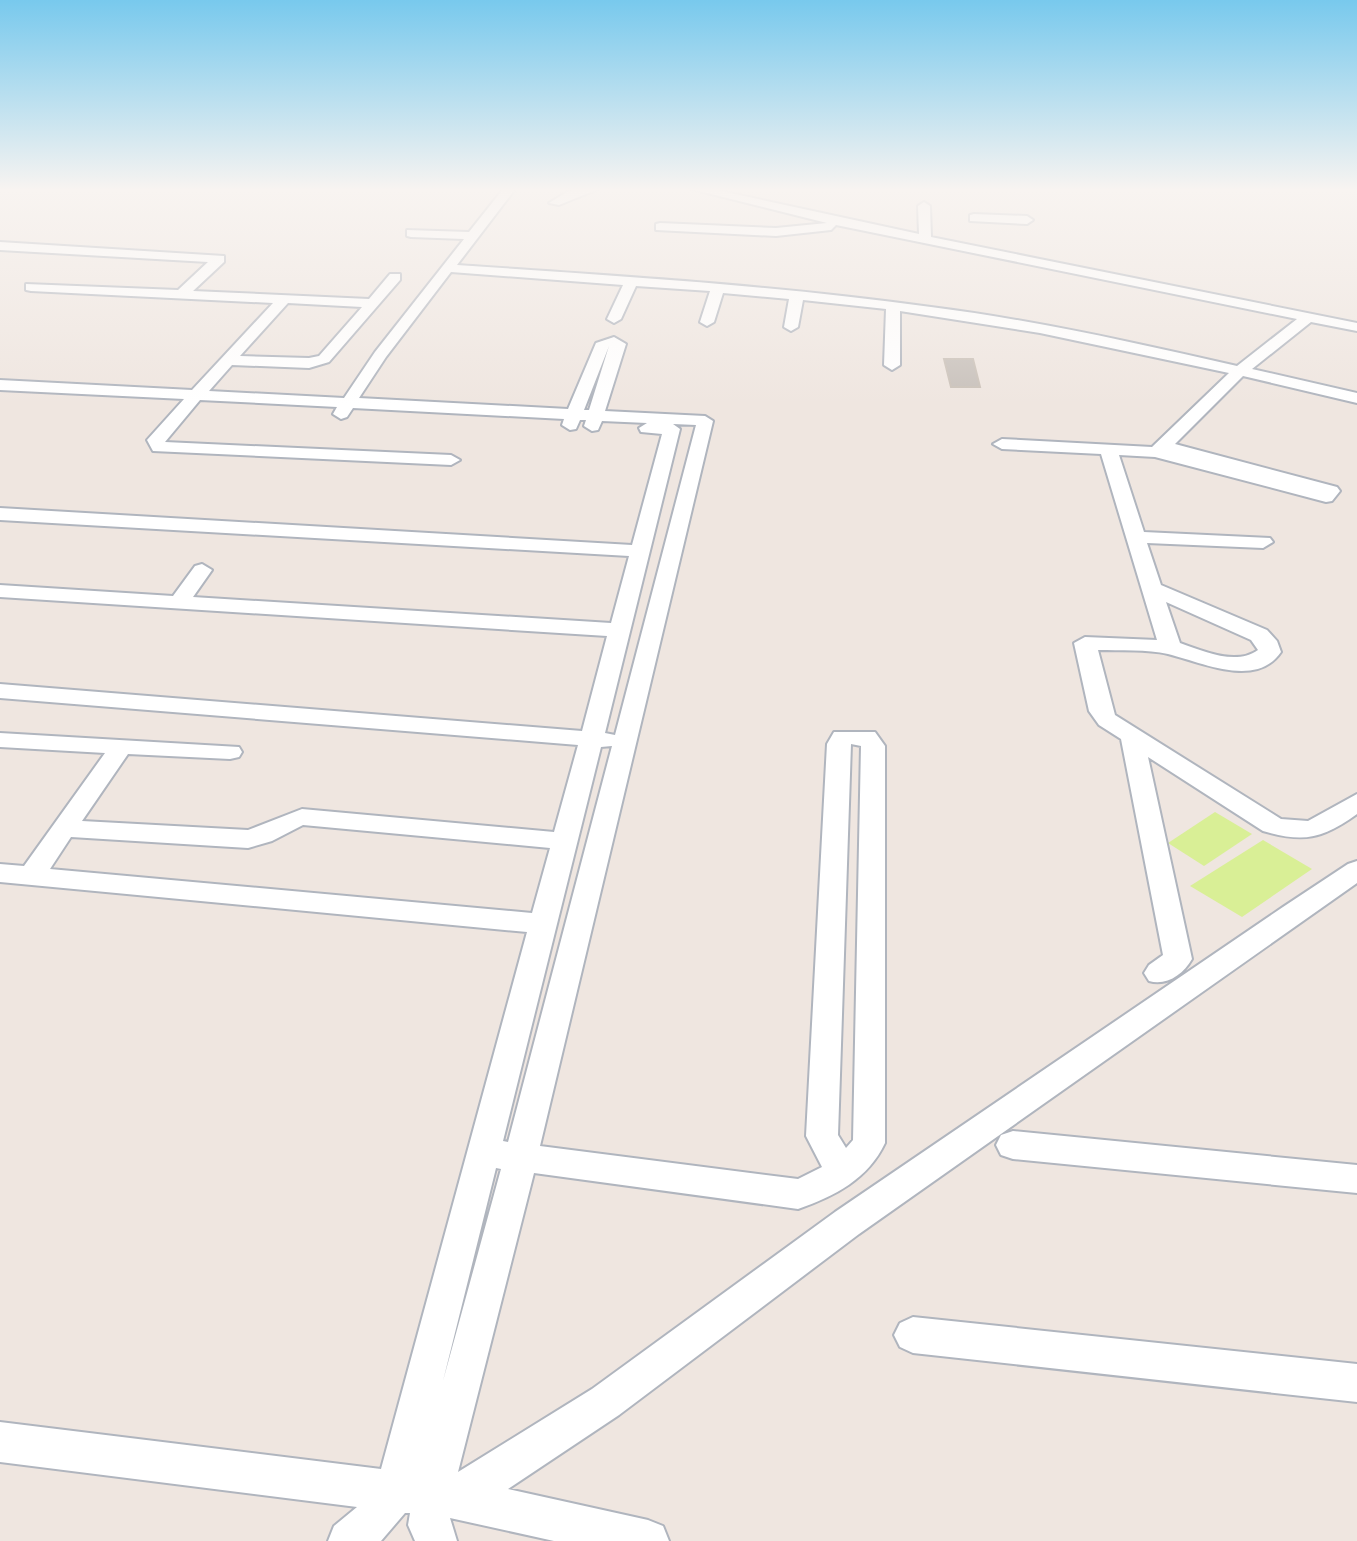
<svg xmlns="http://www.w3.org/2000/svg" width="1357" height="1541" font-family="Signika,sans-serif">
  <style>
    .pitch { fill: #d9ef96 }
    .building { fill: #c8c1bb; stroke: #cbc2b9; stroke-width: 2 }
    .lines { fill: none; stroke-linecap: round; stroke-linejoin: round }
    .minor-casing { stroke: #b0b5be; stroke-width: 4 }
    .minor { fill: #fff; fill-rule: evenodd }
  </style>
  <rect width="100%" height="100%" fill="#efe6e0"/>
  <g class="pitch">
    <polygon points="1215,812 1252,834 1204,866 1168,843"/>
    <polygon points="1263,840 1312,869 1242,917 1190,886"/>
  </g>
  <polygon class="building" points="944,359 973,359 980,387 951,387"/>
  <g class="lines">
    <defs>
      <g id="minor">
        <path d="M504 188H516L457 265C616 276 773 285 931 307 1034 320 1136 343 1237 366L1297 319 836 225 831 230 776 236 656 230V224L660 223 776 228 827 223 687 188H707L919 234 918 206 924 202 930 206 931 237 1357 323V331L1311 322 1252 369 1357 393V403L1243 376 1175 444 1337 487 1340 491 1332 501 1326 502 1155 457 1119 455 1144 532 1270 538 1273 542 1263 548 1147 543 1161 585 1267 630 1277 641 1281 652C1256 689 1201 662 1168 654 1147 649 1120 651 1098 650L1115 715 1281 819 1308 821 1357 794V814C1322 839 1304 843 1263 831L1148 757 1192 959C1183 975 1166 986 1149 981L1144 973 1149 965 1163 955 1121 739 1099 725 1089 711 1074 643 1085 637 1157 640 1101 454 1002 449 993 444 1002 439 1152 447 1229 373 1040 333 900 311V365L892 370 884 365 886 309 803 300 798 327 791 331 784 327 789 299 723 293 714 322 707 326 700 322 710 291 636 286 621 319 614 323 607 319 623 285 451 272 386 357 359 398 568 409 596 343 614 337 626 344 605 411 705 416 713 421 540 1146 798 1179 822 1167 806 1136 827 744 834 732H875L885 746V1143C868 1179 835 1196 798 1209L534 1173 458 1472 592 1389 835 1212 1283 907 1348 864 1357 861V883L859 1234 619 1415 508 1489 648 1520 663 1526 669 1541H554L450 1518 457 1541H415L408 1525 410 1513H405L381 1541H328L334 1526 357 1507 0 1462V1422L381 1469 527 932 0 882V864L24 866 105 753 0 747V733L239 747 242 752 239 757 230 759 128 754 82 821 248 830 302 809 554 832 578 745 0 698V684L582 731 607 636 0 597V585L173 596 195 566 202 564 212 570 193 597 611 623 629 556 0 520V508L632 545 662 434 641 432 639 428 647 423 602 421 598 430 592 431 584 426 586 420H580L576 429 570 430 562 425 564 419 353 408 347 417 341 419 333 414 337 407 200 400 165 442 451 455 460 460 451 465 153 451 147 440 184 399 0 390V380L192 390 273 303 31 291 26 290V284L178 290 208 262 0 250V242L224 256V262L193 291 369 299 390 274H400V280L329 362 309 368 232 365 209 391 344 398 375 352 464 239 411 237 407 236V230L469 232ZM288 303 362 307 319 356 309 358 240 356ZM609 346 589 410H584ZM673 424 696 425 615 735 605 733 680 429ZM1166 602 1251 640 1258 650C1236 666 1203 651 1180 643ZM851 744 861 746 853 1140 846 1148 838 1135ZM612 746 508 1142 503 1141 601 747ZM303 825 550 848 532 913 50 869 71 837 248 848 272 841ZM496 1168 501 1169 443 1381Z"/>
        <polygon points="581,188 601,188 559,205 549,203 567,192"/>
        <polygon points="974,214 1027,216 1033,220 1027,224 970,221 970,215"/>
        <polygon points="1013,1131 1357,1165 1357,1193 1013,1159 1001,1155 996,1145 1001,1135"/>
        <polygon points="913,1317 1357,1364 1357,1402 913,1353 900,1347 894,1335 900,1323"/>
      </g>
    </defs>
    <use href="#minor" class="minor-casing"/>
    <use href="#minor" class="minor"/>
  </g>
  <linearGradient id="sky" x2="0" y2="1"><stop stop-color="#78c9ed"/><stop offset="0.47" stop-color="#f8f4f1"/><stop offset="1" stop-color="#f8f4f1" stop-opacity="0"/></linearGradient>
  <rect width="1357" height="404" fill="url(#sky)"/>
</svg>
